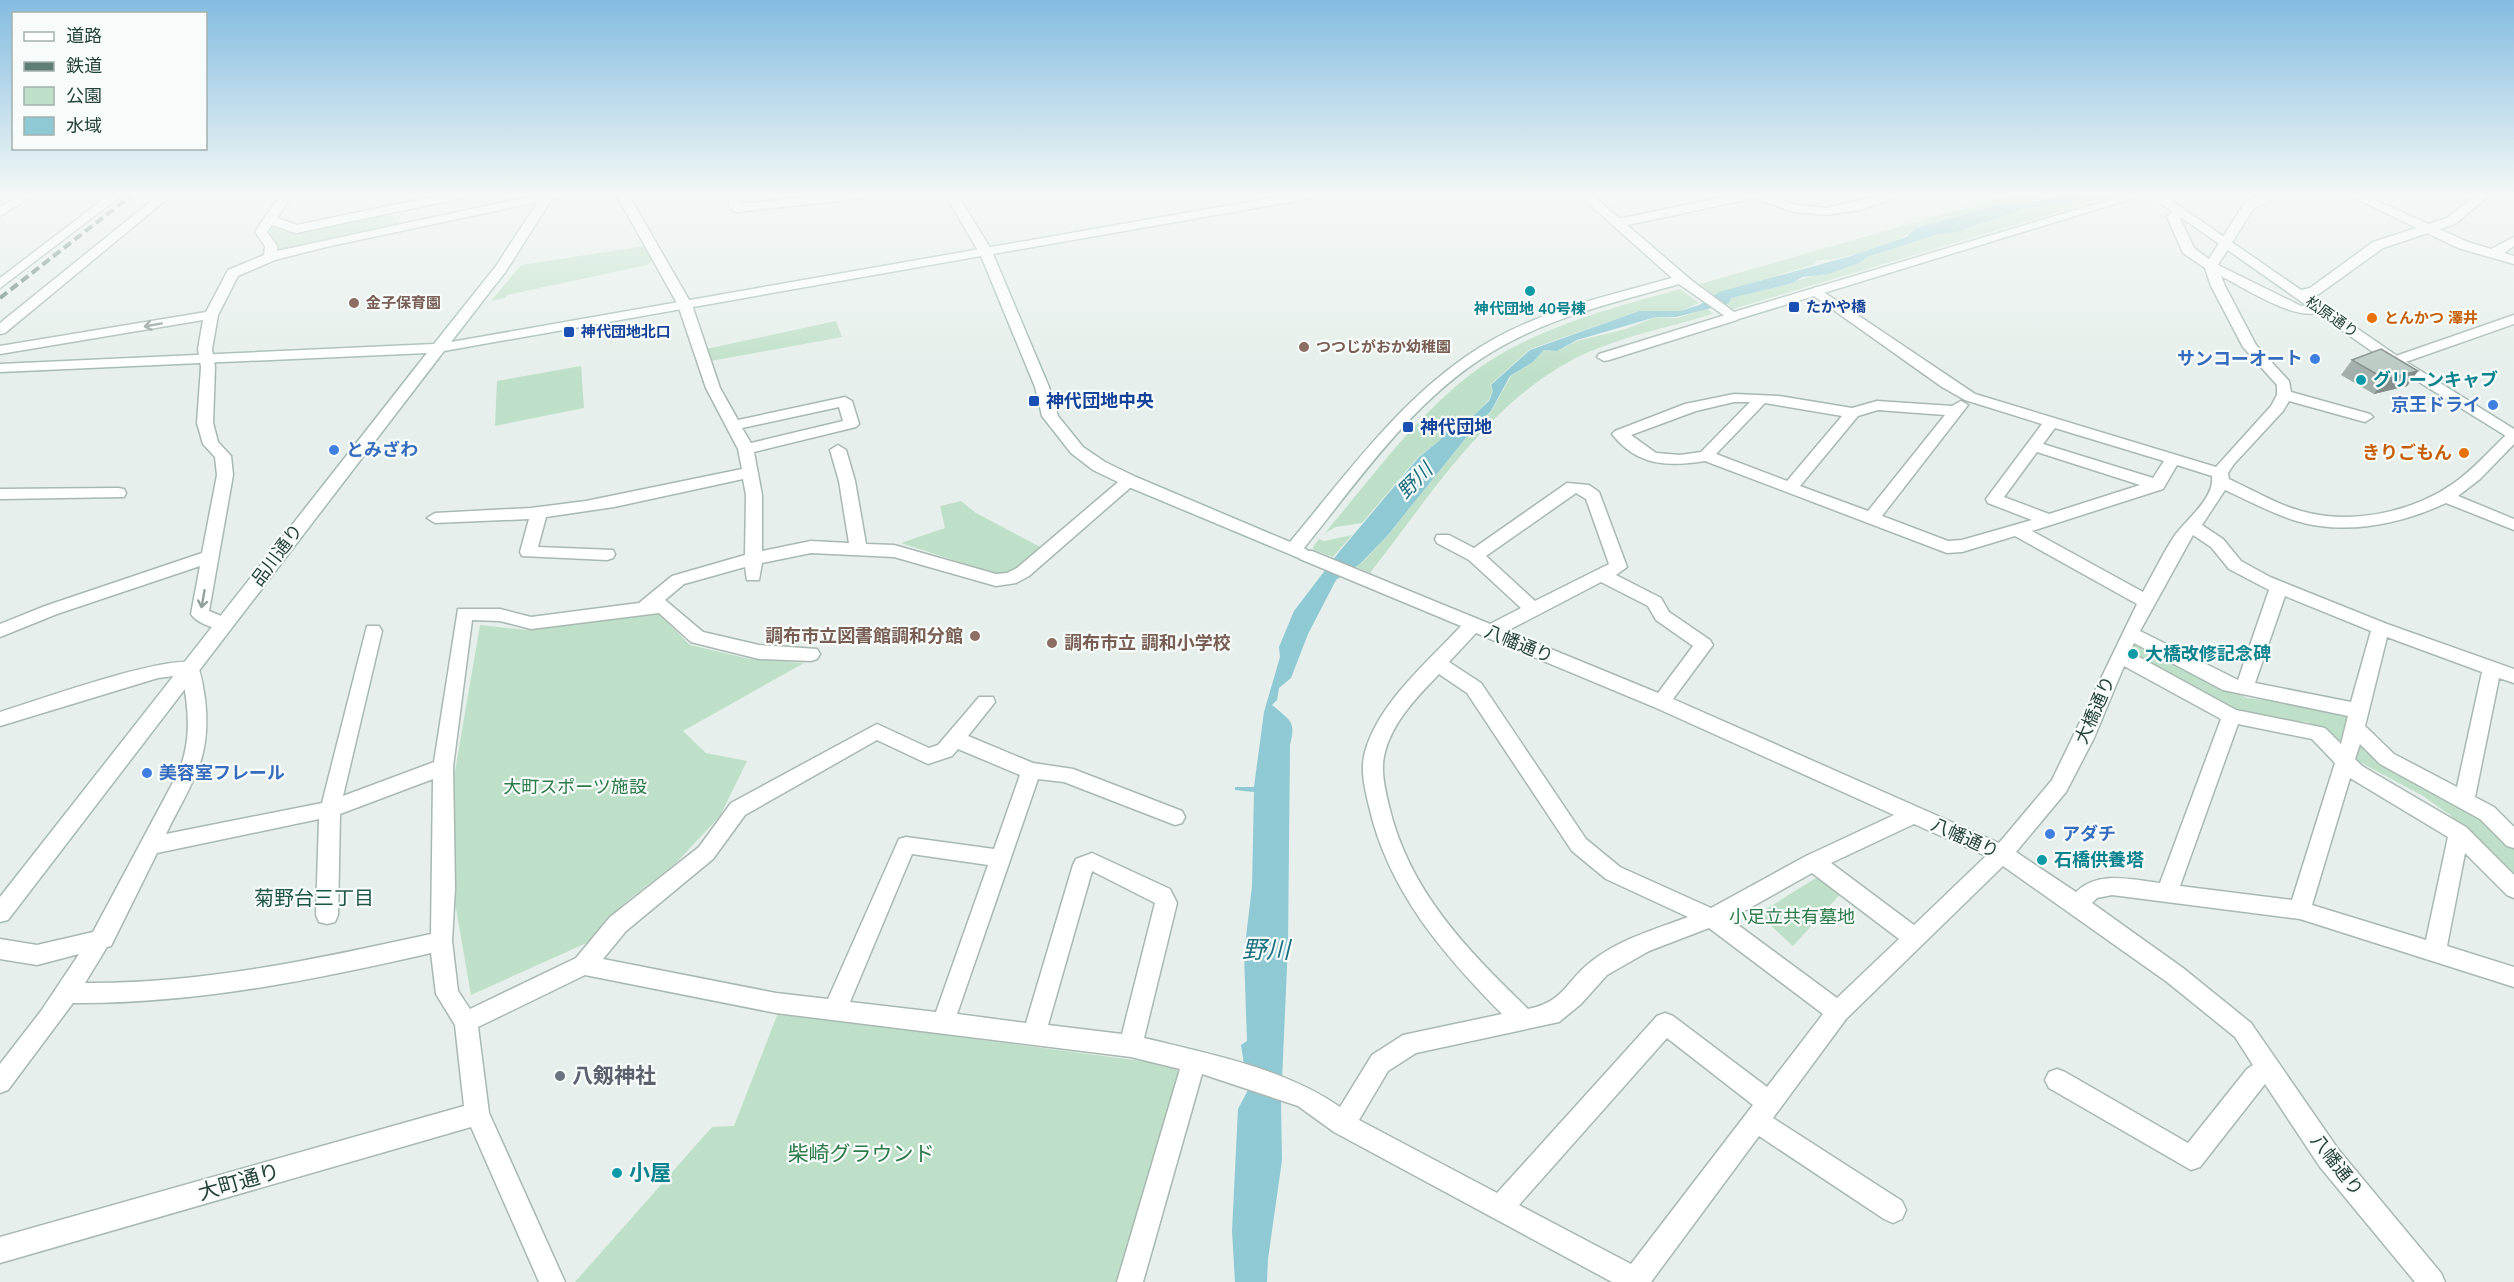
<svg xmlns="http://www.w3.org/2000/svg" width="2514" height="1282" font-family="'Nunito Sans','Noto Sans JP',sans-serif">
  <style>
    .green { fill: #bfe0c8 }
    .water { fill: #8ec9d4 }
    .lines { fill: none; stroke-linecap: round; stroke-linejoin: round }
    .street-casing { stroke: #a8b8b2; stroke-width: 3 }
    .secondary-casing { stroke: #a4bbb3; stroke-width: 3 }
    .street { fill: #fff; fill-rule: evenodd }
    .secondary { fill: #fff; fill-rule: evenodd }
    .rail { stroke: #5f7d75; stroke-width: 4; stroke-dasharray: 9 4.5; stroke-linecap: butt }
    .wall { fill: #a1aea9 }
    .shaded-wall { fill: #838d89 }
    .building { fill: #bbcac4; stroke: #838d89; stroke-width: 1.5 }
    .oneway { stroke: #92a09c }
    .culture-dot { fill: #0f9aa8; stroke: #f7fbf9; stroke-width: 2 }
    .education-dot { fill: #8d6e63; stroke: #f7fbf9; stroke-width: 2 }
    .transit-dot { fill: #1a4fb4; stroke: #f7fbf9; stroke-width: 2 }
    .food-dot { fill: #e8710a; stroke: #f7fbf9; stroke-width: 2 }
    .shop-dot { fill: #3f7fe0; stroke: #f7fbf9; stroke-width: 2 }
    .worship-dot { fill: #6b7280; stroke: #f7fbf9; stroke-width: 2 }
    .labels { text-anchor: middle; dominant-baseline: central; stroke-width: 4.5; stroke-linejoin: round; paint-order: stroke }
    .far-education-label { font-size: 15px; font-weight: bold; fill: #785e54; stroke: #f7fbf9; text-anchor: start }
    .far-transit-label { font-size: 15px; font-weight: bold; fill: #164399; stroke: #f7fbf9; text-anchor: start }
    .far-culture-label { font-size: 15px; font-weight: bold; fill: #0d838f; stroke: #f7fbf9 }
    .far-street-label { font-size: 15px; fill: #24423a; stroke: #f7fbf9 }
    .far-food-label { font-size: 15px; font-weight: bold; fill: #c56008; stroke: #f7fbf9; text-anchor: start }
    .shop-label { font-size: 18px; font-weight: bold; fill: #366cbe; stroke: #f7fbf9; text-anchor: start }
    .culture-label { font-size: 18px; font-weight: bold; fill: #0d838f; stroke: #f7fbf9; text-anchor: start }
    .transit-label { font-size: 18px; font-weight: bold; fill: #164399; stroke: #f7fbf9; text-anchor: start }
    .food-label { font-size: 18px; font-weight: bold; fill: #c56008; stroke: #f7fbf9; text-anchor: end }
    .street-label { font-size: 18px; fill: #24423a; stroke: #f7fbf9 }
    .education-label { font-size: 18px; font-weight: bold; fill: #785e54; stroke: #f7fbf9; text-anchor: end }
    .park-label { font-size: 18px; fill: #2d7a4b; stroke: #f7fbf9 }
    .water-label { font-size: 20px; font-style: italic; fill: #1c6f80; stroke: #f7fbf9 }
    .neighbourhood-label { font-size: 20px; fill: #1f5548; stroke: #f7fbf9 }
    .near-worship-label { font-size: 21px; font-weight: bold; fill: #5b616d; stroke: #f7fbf9; text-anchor: start }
    .near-park-label { font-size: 21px; fill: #2d7a4b; stroke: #f7fbf9 }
    .near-culture-label { font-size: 21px; font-weight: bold; fill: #0d838f; stroke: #f7fbf9; text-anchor: start }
    .near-street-label { font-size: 21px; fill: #24423a; stroke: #f7fbf9 }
    .near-water-label { font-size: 24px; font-style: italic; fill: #1c6f80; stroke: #f7fbf9 }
  </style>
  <rect width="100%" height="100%" fill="#e6efeb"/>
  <g class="green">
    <path d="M2014 194H2057L2028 202 2001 204 1916 228C1899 243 1839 262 1816 260L1815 264 1714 295 1700 284Z"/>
    <path d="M2100 194H2118L1733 309 1727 304 1731 298 1793 283C1800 276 1849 271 1867 257L1936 235 1957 232 2023 209 2071 202Z"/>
    <polygon points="388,212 400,225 279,253 267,226 275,224 294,232"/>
    <polygon points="645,246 653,261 647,265 507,295 505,298 491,301 521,265"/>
    <path d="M1680 289 1699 303 1680 311H1639L1530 349 1490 385 1493 391 1488 401 1473 416 1464 418 1451 425 1439 441 1418 457 1362 523 1336 527 1325 533C1369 481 1412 421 1466 378 1528 329 1605 310 1680 289Z"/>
    <path d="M1707 309 1713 314C1667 328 1617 337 1574 359 1488 403 1428 499 1370 573L1354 566 1362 563 1390 533 1473 429 1491 412 1511 376 1533 362 1544 350 1557 351 1577 341 1626 329 1656 317 1677 318Z"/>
    <polygon points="836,321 842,337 711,361 706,349"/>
    <polygon points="581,366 584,408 495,426 497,381"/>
    <polygon points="961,501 976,513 1042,548 1010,573 996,574 901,543 945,528 940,506"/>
    <polygon points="1352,535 1333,557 1314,550 1313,547 1319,539 1324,541"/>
    <polygon points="659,614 690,645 750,659 804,663 683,731 706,753 747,761 720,816 676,863 627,901 591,941 471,995 454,897 453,783 480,625 528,630"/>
    <polygon points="2134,641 2247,698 2282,702 2346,715 2362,730 2374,751 2480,815 2514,848 2514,878 2450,815 2423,796 2356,760 2308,722 2246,718 2123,661"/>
    <polygon points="1821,875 1843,891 1793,946 1758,914"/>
    <polygon points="778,1013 1172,1065 1184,1077 1118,1282 575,1282 712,1127 734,1126"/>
  </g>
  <path class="water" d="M2062 194H2099L2071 202 2023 209 1957 232 1936 235 1867 257 1859 263 1828 274 1802 277 1793 283 1731 298 1728 304 1676 317H1656L1577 340 1557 351 1544 350 1533 362 1510 376 1491 411 1473 429 1388 535 1361 563 1336 580 1308 634 1291 678 1279 688 1277 700 1272 705C1291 721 1296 721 1290 745L1288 944 1281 1103 1282 1160 1268 1259 1267 1282H1235L1232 1231 1238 1109 1248 1090 1241 1045 1247 1041 1244 954 1252 886 1254 792 1235 790V787H1254L1264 712 1280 657 1279 647 1294 611 1339 552 1419 457 1439 441 1452 425 1473 416 1489 401 1493 391 1491 385 1530 350 1639 311H1680L1699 305 1719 292 1851 256 1906 237 1916 228 2001 204 2028 203Z"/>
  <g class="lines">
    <defs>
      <g id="street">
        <polygon points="23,194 37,194 0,216 0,207"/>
        <polygon points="110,194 123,194 0,288 0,278"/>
        <polygon points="160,194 173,194 5,333 0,334 0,323"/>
        <path d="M281 194H293L277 218 297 225 446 194H468L462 198 296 233 272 225 267 232 277 246V251L541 194H562L556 198 326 247 275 260 238 276 218 315 212 349 215 367 213 423 218 442 231 456 233 475 209 611 231 620 234 624 231 628C221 632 197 624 191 614L200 566 57 614 0 637V624L45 606 202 553 217 475 215 457 203 444 197 423 201 367 198 349 203 320 0 354V346L206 312 228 270 264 255 265 246 255 232Z"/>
        <path d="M616 194H628L692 305 720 388 738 420 845 397 852 401 859 424 856 427 754 452 762 495V551L811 541 849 543 839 481 830 450 838 445 846 450 855 481 866 544 894 545 996 574 1007 573 1017 568 1124 477H1136L1138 481 1029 576 1016 583 996 586 894 557 811 553 762 563 759 580H747L745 567 684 584 665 600 703 632 759 645 817 649 820 654 817 659 811 661 759 659 691 642 659 613 531 629 500 621 472 620 453 767 455 888 452 941 458 991 470 1009 576 958 610 917 699 847 731 803 877 724 929 748 938 745 979 697H993L995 702 968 736 1033 763 1073 769 1182 811 1185 817 1182 823 1175 825 1064 782 1038 779 957 1014 1026 1023 1073 865 1076 859 1092 853 1170 889 1177 903 1144 1038C1210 1054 1284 1068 1340 1107L1372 1055 1403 1035 1502 1014C1443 954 1388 891 1369 806 1365 789 1360 770 1365 752 1379 702 1427 663 1461 626L1300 559 1298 555 1300 551H1312L1490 624 1521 608 1469 560 1437 543 1435 539 1437 535H1449L1474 548 1567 483 1589 485 1599 492 1627 567 1616 575 1661 598 1669 612 1710 640 1713 645 1673 699 1999 843 2052 780 2137 604 2015 536 1962 552 1947 553 1705 461C1668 467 1637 466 1612 434L1615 431 1685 404 1734 394 1779 396 1852 408 1877 401 1952 406 1961 401 1968 405 1882 516 1948 541 1962 540 2032 520 1988 503 1986 499 2042 424 1965 400 1942 387 1811 294 1809 291 1816 287 1975 394 2216 467 2271 406 2277 395V385L2243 347 2211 286 2205 268 2183 253 2167 217 2175 209H2183L2185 212 2180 218 2194 248 2209 259 2244 204C2255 194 2267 194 2282 194L2253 209 2218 265 2301 306 2320 304 2327 308C2306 329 2243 287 2221 276L2225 286 2256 345 2289 381 2291 392 2370 414 2373 417 2365 422 2289 401 2283 411 2234 464 2228 473 2229 479C2255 491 2281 507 2309 513 2356 524 2415 511 2454 483 2474 469 2490 450 2508 433L2513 431 2514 444 2480 479 2458 496 2514 519V530L2446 503C2399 525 2343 536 2293 520 2269 512 2247 500 2225 490L2202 525 2223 539 2241 561 2270 577 2387 624 2514 669V683L2499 678 2475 797 2494 807 2514 827V848L2507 846 2480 819 2380 764 2360 744 2355 759 2362 766 2466 827 2514 875V898L2507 895 2465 853 2447 946 2514 967V987L2300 919 2112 895 2097 898 2092 903 2183 968 2251 1023 2338 1149 2441 1273 2445 1282H2415L2320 1167 2265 1084 2200 1167 2191 1170 2049 1088 2045 1080 2049 1072 2057 1069 2065 1072 2188 1143 2247 1069 2253 1065 2235 1037 2167 982 2003 866 1846 1019 1773 1118 1902 1201 1906 1210 1902 1219 1893 1223 1884 1219 1759 1136 1651 1282H1612L1334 1132 1298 1106 1202 1074 1143 1282H1117L1180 1069 1131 1057 776 1013 585 975 478 1027 489 1113 565 1282H539L471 1127 0 1263V1237L464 1106 455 1025 436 994 431 953C313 980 195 1004 73 1003L8 1090 0 1093V1064L41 1011 79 954 37 965 0 959V939L37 945 93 932 178 773C192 742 189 708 182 675L158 678 0 726V712C37 701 166 654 196 663 202 674 203 687 205 699 212 761 191 782 166 834L322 803 367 626H379L382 631 343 796 434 762 458 609H500L531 617 639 603 672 576 745 555 746 495 743 479 614 507 546 517 538 547 613 550 615 554 613 558 607 560 522 556 520 552 529 519 435 523 427 518 435 513 531 508 586 501 742 469 738 449 706 388 678 305ZM1734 402H1750L1701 452 1680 455 1656 453 1631 435 1696 411ZM1765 403 1842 416 1787 481 1716 454ZM839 407 843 421 751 443 742 428ZM1878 410 1945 415 1868 511 1800 486 1858 416ZM2055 428 2164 461 2153 478 2043 444ZM2037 452 2140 485 2049 514 2004 497ZM2177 465 2212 476C2215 499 2184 521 2173 538 2162 555 2153 574 2143 592L2032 531 2163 489ZM1576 493 1586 499 1609 564 1535 601 1486 556ZM2193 535 2211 547 2229 569 2269 590 2238 680 2140 631ZM1601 582 1648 606 1656 620 1693 646 1658 693 1507 631ZM2285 596 2371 631 2351 702 2255 683ZM1476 633 1654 707 1894 815 1806 856 1711 908 1620 867 1586 839 1481 683 1449 662ZM2387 637 2482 672 2457 787 2394 754 2365 726ZM2134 643 2223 690 2348 716 2341 744 2325 728 2236 710 2130 652ZM2124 666 2221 719 2160 883C2132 880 2099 870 2076 892L2016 852 2066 792 2094 738ZM1439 674 1467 693 1572 851 1606 879 1688 917C1656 929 1620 939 1592 961 1566 980 1565 1002 1528 1009 1467 950 1409 891 1389 806 1385 789 1380 769 1385 752 1393 721 1418 696 1439 674ZM2238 724 2312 739 2335 763 2292 900 2180 886ZM877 740 928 764 952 756 958 749 1020 775 994 849 906 837 899 839 828 999 776 993 603 959 626 931 713 859 745 815ZM2350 778 2448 837 2426 940 2312 905ZM433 779 431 934C317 959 203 984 85 983L107 947 111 946 157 853 319 819 316 915 319 922 327 924 335 922 338 915 340 814ZM1914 824 1986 856 1914 925 1831 863ZM912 854 988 865 936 1012 850 1002ZM1092 871 1155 903 1122 1034 1048 1025ZM1812 873 1899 939 1837 998 1730 919ZM1709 928 1823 1014 1767 1087 1673 1016 1665 1013 1657 1016 1497 1193 1359 1120 1388 1071 1416 1053 1559 1022 1581 1004 1607 975 1649 951ZM1667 1038 1753 1105 1631 1264 1519 1205Z"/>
        <polygon points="730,194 742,194 742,204 833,194 869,194 863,198 736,212 730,208"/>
        <polygon points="945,194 957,194 992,251 990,254 980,254"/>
        <polygon points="1739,194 1765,194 1796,205 1827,208 1887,194 1904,194 1864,209 1827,215 1794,212 1754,198 1618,227 1612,223 1618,219"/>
        <polygon points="2347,194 2362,194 2468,242 2491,249 2514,237 2514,246 2504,253 2514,256 2514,264 2458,248"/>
        <polygon points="1732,313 1739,317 1737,320 1609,360 1604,361 1597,357 1599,354"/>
        <polygon points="2514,315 2514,324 2400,364 2390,364 2388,361 2390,358"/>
        <polygon points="118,488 124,489 126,493 124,497 0,499 0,489"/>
      </g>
      <g id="secondary">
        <path d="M543 194H555L506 271 451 342 1293 194H1318L1312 198 993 254 1049 387 1058 416 1083 447 1105 462 1136 477 1290 542C1351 469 1408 388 1492 340 1547 309 1611 295 1672 278L1578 194H1591L1691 280 1734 312 2129 194H2147L1732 321 1679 284C1620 301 1558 315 1504 345 1419 391 1363 475 1304 548L1314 555 1306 561 1124 485 1093 470 1071 453 1042 416 1035 387 981 256 444 351 8 920 0 922V897L427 353 0 372V364L434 344 496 266Z"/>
        <polygon points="2148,194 2162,194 2301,290 2310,288 2373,242 2447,218 2478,194 2491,194 2455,224 2383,248 2319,294 2310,296 2400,358 2514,429 2514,441 2390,364"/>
      </g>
    </defs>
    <use href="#street" class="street-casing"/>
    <use href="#secondary" class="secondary-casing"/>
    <use href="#street" class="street"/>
    <use href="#secondary" class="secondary"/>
    <polyline class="rail" points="0,298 133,194"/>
  </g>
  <polygon class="wall" points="2352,360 2418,371 2407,386 2374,394 2341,375"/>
  <polygon class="shaded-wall" points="2418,371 2407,386 2374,394 2385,379"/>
  <polygon class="building" points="2381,349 2418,371 2385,379 2352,360"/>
  <defs><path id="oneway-shaft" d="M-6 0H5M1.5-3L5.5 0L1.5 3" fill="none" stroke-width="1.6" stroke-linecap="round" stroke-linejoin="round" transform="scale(1.5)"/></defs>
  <g class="oneway">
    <use href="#oneway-shaft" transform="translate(153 325) rotate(170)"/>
    <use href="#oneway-shaft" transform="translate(203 599) rotate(100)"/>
  </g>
  <linearGradient id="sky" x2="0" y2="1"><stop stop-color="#84bce0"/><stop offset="0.52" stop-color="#f4f8f6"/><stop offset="1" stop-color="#f4f8f6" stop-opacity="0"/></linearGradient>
  <rect width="2514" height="373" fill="url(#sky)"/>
  <g class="culture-dot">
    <circle cx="1530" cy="291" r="6"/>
    <circle cx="2361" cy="380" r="6"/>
    <circle cx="2133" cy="654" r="6"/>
    <circle cx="2042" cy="860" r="6"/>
    <circle cx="617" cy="1173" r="6"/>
  </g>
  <g class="education-dot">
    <circle cx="354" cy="303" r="6"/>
    <circle cx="1304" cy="347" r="6"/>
    <circle cx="975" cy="636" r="6"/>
    <circle cx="1052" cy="643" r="6"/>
  </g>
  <g class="transit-dot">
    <rect x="1788" y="301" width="12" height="12" rx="3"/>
    <rect x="563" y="326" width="12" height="12" rx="3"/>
    <rect x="1028" y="395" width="12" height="12" rx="3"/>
    <rect x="1402" y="421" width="12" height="12" rx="3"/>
  </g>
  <g class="food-dot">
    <circle cx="2372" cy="318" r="6"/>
    <circle cx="2464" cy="453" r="6"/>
  </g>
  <g class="shop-dot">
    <circle cx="2315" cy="359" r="6"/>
    <circle cx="2493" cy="405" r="6"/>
    <circle cx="334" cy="450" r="6"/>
    <circle cx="147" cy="773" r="6"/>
    <circle cx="2050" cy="834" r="6"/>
  </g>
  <circle class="worship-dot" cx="560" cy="1076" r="6"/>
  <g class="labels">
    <g class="far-education-label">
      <text x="366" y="303">金子保育園</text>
      <text x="1316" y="347">つつじがおか幼稚園</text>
    </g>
    <g class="far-transit-label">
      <text x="1806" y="307">たかや橋</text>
      <text x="581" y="332">神代団地北口</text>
    </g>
    <g class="far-culture-label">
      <text x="1530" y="309">神代団地 40号棟</text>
    </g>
    <g class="far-street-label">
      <text transform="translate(2332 317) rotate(35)">松原通り</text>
    </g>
    <g class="far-food-label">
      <text x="2384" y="318">とんかつ 澤井</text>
    </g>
    <g class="shop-label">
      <text x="2303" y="359" text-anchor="end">サンコーオート</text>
      <text x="2481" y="405" text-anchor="end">京王ドライ</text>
      <text x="346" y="450">とみざわ</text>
      <text x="159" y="773">美容室フレール</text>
      <text x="2062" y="834">アダチ</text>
    </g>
    <g class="culture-label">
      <text x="2373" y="380">グリーンキャブ</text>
      <text x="2145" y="654">大橋改修記念碑</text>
      <text x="2054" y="860">石橋供養塔</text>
    </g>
    <g class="transit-label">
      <text x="1046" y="401">神代団地中央</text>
      <text x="1420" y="427">神代団地</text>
    </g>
    <g class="food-label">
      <text x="2452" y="453">きりごもん</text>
    </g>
    <g class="street-label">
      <text transform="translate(277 555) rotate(-53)">品川通り</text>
      <text transform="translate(1519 644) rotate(22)">八幡通り</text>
      <text transform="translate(2095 710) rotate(-66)">大橋通り</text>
      <text transform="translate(1965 838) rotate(24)">八幡通り</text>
      <text transform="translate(2337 1165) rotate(52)">八幡通り</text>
    </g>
    <g class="education-label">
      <text x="963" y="636">調布市立図書館調和分館</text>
      <text x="1064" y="643" text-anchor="start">調布市立 調和小学校</text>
    </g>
    <g class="park-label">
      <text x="575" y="787">大町スポーツ施設</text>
      <text x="1792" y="917">小足立共有墓地</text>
    </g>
    <g class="water-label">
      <text transform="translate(1415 481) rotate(-45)">野川</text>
    </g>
    <g class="neighbourhood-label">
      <text x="314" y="898">菊野台三丁目</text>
    </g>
    <g class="near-worship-label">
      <text x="572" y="1076">八剱神社</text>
    </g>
    <g class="near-park-label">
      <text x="861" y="1154">柴崎グラウンド</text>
    </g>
    <g class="near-culture-label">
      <text x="629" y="1173">小屋</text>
    </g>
    <g class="near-street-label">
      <text transform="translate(239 1182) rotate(-16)">大町通り</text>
    </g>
    <g class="near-water-label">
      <text x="1266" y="950">野川</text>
    </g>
  </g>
  <rect x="12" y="12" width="195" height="138" fill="#f7fbf9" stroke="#a3b1ad" stroke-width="1.5"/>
  <rect x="24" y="32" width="30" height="9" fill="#ffffff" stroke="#a3b1ad" stroke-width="1.5"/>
  <text x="66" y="42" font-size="18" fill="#24423a">道路</text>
  <rect x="24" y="62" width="30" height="9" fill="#5f7d75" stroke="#a3b1ad" stroke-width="1.5"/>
  <text x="66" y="72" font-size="18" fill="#24423a">鉄道</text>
  <rect x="24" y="87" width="30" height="18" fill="#bfe0c8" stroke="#a3b1ad" stroke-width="1.5"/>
  <text x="66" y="102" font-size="18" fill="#24423a">公園</text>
  <rect x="24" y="117" width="30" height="18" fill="#8ec9d4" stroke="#a3b1ad" stroke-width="1.5"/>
  <text x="66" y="132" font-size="18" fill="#24423a">水域</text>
</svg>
